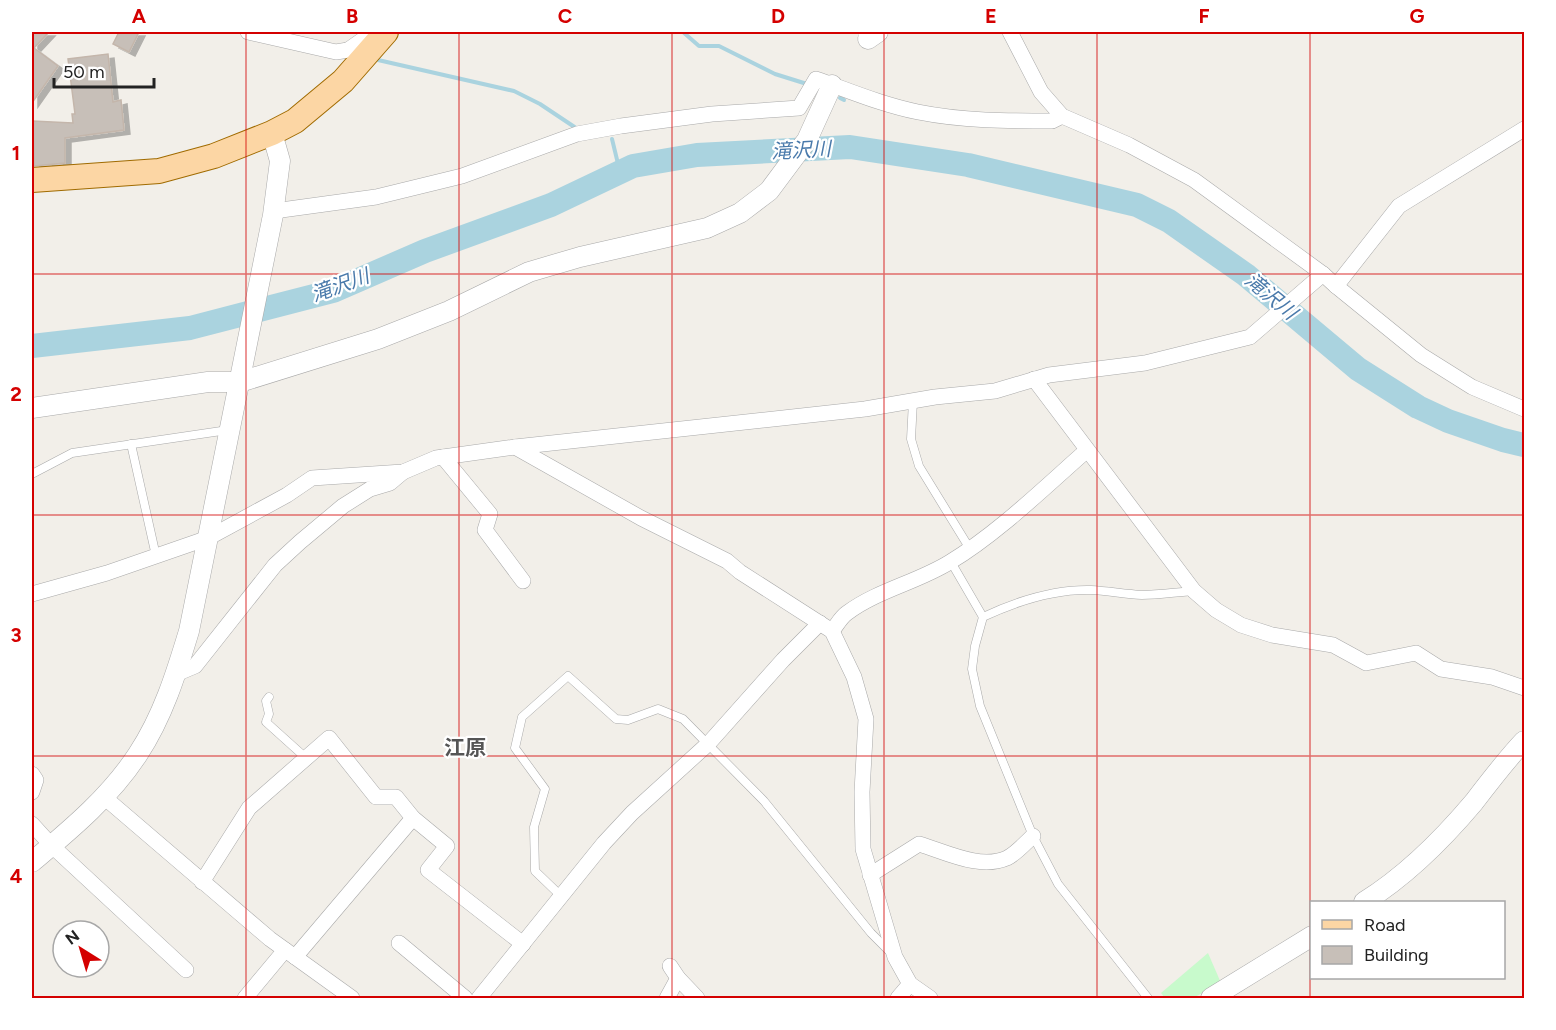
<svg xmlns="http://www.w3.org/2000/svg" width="1556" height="1030" font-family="Figtree,'Noto Sans JP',sans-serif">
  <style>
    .park { fill: #c8facc }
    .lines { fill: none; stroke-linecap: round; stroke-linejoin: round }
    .stream { stroke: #aad3df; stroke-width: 4 }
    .river { stroke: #aad3df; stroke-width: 24 }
    .building { fill: #c7bfb8; stroke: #c4b6ab; stroke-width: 1.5; filter: url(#shadow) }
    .service-casing { stroke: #a9a9a9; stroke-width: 9 }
    .minor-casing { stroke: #a9a9a9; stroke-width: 16 }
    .tertiary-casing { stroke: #a9a9a9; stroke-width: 21 }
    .primary-casing { stroke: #a06b00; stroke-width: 26 }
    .service { stroke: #fff; stroke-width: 8 }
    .minor { stroke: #fff; stroke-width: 15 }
    .tertiary { stroke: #fff; stroke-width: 20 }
    .primary { stroke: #fcd6a4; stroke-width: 24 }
    .grid { fill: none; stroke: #d40000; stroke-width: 1.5; stroke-opacity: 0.55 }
    .labels { text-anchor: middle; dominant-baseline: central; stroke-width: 4.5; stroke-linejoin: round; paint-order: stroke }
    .water-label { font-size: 20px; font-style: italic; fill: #4a7aab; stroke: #fff }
    .quarter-label { font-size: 21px; font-weight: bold; fill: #555; stroke: #fff }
    .neatline { fill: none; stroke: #d40000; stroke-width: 2 }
    .grid-label { font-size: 20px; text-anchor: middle; font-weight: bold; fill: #d40000 }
  </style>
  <defs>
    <filter id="shadow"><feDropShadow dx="6" dy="4" stdDeviation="0" flood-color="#0004"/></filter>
  </defs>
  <rect width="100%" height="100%" fill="#f2efe9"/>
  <polygon class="park" points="1208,953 1221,983 1193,998 1165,998 1161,993"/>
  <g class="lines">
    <g class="stream">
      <polyline points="683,32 699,46 719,46 775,74 807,84"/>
      <polyline points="378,60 514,91 540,104 576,128 579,128"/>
      <polyline points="840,98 844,100"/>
      <polyline points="612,139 620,172"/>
    </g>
    <polyline class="river" points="32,346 190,328 333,291 425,251 551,205 633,166 697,155 850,147 968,165 1137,205 1169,221 1246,275 1358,369 1418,407 1448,421 1503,440 1524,445"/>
  </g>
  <g class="building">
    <polygon points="32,32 49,32 34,48 58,66 32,103"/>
    <polygon points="119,32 139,32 129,52 113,44"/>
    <polygon points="108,54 113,102 121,100 124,130 65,138 65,163 34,166 33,121 73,123 72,114 75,114 68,59"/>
  </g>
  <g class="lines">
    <defs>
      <g id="service">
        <polyline points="913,401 911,439 919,466 970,549"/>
        <polyline points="131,444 156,556"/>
        <polyline points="32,474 72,453 228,430"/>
        <polyline points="951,562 983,617"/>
        <polyline points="269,697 266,701 269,714 266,722 306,758"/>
        <polyline points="561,896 535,871 534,827 545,789 515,748 522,717 568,676 616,719 628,720 658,709 683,719 764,801 871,933 890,952"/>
        <path d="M1148 998 1058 884 1033 836 980 706 972 669 975 646 983 617C1017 601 1053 589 1091 590 1108 591 1125 594 1142 595 1159 595 1177 592 1194 591"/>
      </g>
      <g id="minor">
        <polyline points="248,32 336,52 348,50 371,34"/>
        <polyline points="1010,32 1041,92 1062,116 1129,145 1194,180 1323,274 1336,286 1421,355 1472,387 1524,409"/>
        <path d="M274 211 376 197 462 176 577 134 621 126 712 114 799 108 816 79C850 91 883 105 918 112 963 121 1007 121 1052 121L1062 116"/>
        <polyline points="1336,286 1399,206 1524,129"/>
        <polyline points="1034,379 1194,591 1216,610 1241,625 1272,635 1333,645 1366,663 1416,653 1441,669 1492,677 1524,688"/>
        <polyline points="515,447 641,518 727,561 740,572 832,631 854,677 866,719 862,792 863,849 895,957 910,984 930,998"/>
        <polyline points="443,457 490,514 485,530 523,581"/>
        <polyline points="32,594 107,573 208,538 287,495 312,478 403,472 436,458 515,447 865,409 935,397 995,391 1049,375 1145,363 1250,337 1323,274"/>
        <path d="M832 631C837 625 841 617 847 613 878 590 918 582 950 562 997 534 1045 487 1086 451"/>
        <polyline points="176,674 195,666 275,565 300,542 343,506 370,489 390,483 403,472"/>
        <polyline points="32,774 36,780 32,792"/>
        <polyline points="104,797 270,939 352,998"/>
        <polyline points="413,818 447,846 428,870 523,944"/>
        <polyline points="32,824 51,845 186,970"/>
        <path d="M870 875 919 844C946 852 980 870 1007 858 1017 853 1025 843 1033 836"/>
        <polyline points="202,882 249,808 329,738 376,797 396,797 413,818 295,957"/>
        <polyline points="399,943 465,998"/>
        <polyline points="670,966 678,978 697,998"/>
        <polyline points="245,998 285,950"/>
        <polyline points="479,998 604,843 632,813 709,743 783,660 820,623"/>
        <polyline points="667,998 678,978"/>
        <polyline points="898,998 910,984"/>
      </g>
      <g id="tertiary">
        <polyline points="868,39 878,32"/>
        <polyline points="32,408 208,382 240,382 378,339 449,311 529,272 580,257 707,228 740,213 769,191 807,140 832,85"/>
        <path d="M32 862C70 830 110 797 138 754 163 716 176 674 189 631L273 215 280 161 272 133"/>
        <path d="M1364 902C1406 876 1442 840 1474 802 1490 781 1506 760 1524 741"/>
        <polyline points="1211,998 1312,936"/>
      </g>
      <polyline id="primary" points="32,180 159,171 214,156 272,133 295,121 343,81 386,32"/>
    </defs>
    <use href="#service" class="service-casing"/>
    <use href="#minor" class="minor-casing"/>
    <use href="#tertiary" class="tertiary-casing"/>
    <use href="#primary" class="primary-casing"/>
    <use href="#service" class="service"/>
    <use href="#minor" class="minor"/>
    <use href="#tertiary" class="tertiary"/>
    <use href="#primary" class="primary"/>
  </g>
  <path class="grid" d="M246 32V998M459 32V998M672 32V998M884 32V998M1097 32V998M1310 32V998M32 274H1524M32 515H1524M32 756H1524"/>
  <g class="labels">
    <g class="water-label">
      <text transform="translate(801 150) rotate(-3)">滝沢川</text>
      <text transform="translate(340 285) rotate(-20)">滝沢川</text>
      <text transform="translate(1271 296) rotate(40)">滝沢川</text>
    </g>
    <g class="quarter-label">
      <text x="465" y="747">江原</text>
    </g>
  </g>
  <rect width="1556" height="1030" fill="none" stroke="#ffffff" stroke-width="66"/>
  <rect x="1310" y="901" width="195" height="78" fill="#ffffff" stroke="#a7a7a7" stroke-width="1.5"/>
  <rect x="1322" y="920" width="30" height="9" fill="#fcd6a4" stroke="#a7a7a7" stroke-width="1.5"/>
  <text x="1364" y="931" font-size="18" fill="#222222">Road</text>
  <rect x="1322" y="946" width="30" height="18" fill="#c7bfb8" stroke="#a7a7a7" stroke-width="1.5"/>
  <text x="1364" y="961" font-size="18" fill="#222222">Building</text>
  <g transform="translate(81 949) rotate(323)"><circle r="28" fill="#ffffff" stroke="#a7a7a7" stroke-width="1.5"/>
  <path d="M0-4.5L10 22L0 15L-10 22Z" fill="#d40000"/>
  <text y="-9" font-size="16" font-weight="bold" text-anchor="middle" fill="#222222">N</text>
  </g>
  <path d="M54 78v9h100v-9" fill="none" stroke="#222222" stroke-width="3"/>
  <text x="63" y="78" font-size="18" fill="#222222" stroke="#ffffff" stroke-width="4.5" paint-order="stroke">50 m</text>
  <rect x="33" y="33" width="1490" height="964" class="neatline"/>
  <g class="grid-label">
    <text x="139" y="23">A</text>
    <text x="352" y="23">B</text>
    <text x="565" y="23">C</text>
    <text x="778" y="23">D</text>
    <text x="991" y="23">E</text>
    <text x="1204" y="23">F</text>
    <text x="1417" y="23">G</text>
    <text x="16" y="160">1</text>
    <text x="16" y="401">2</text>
    <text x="16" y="642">3</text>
    <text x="16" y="883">4</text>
  </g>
</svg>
